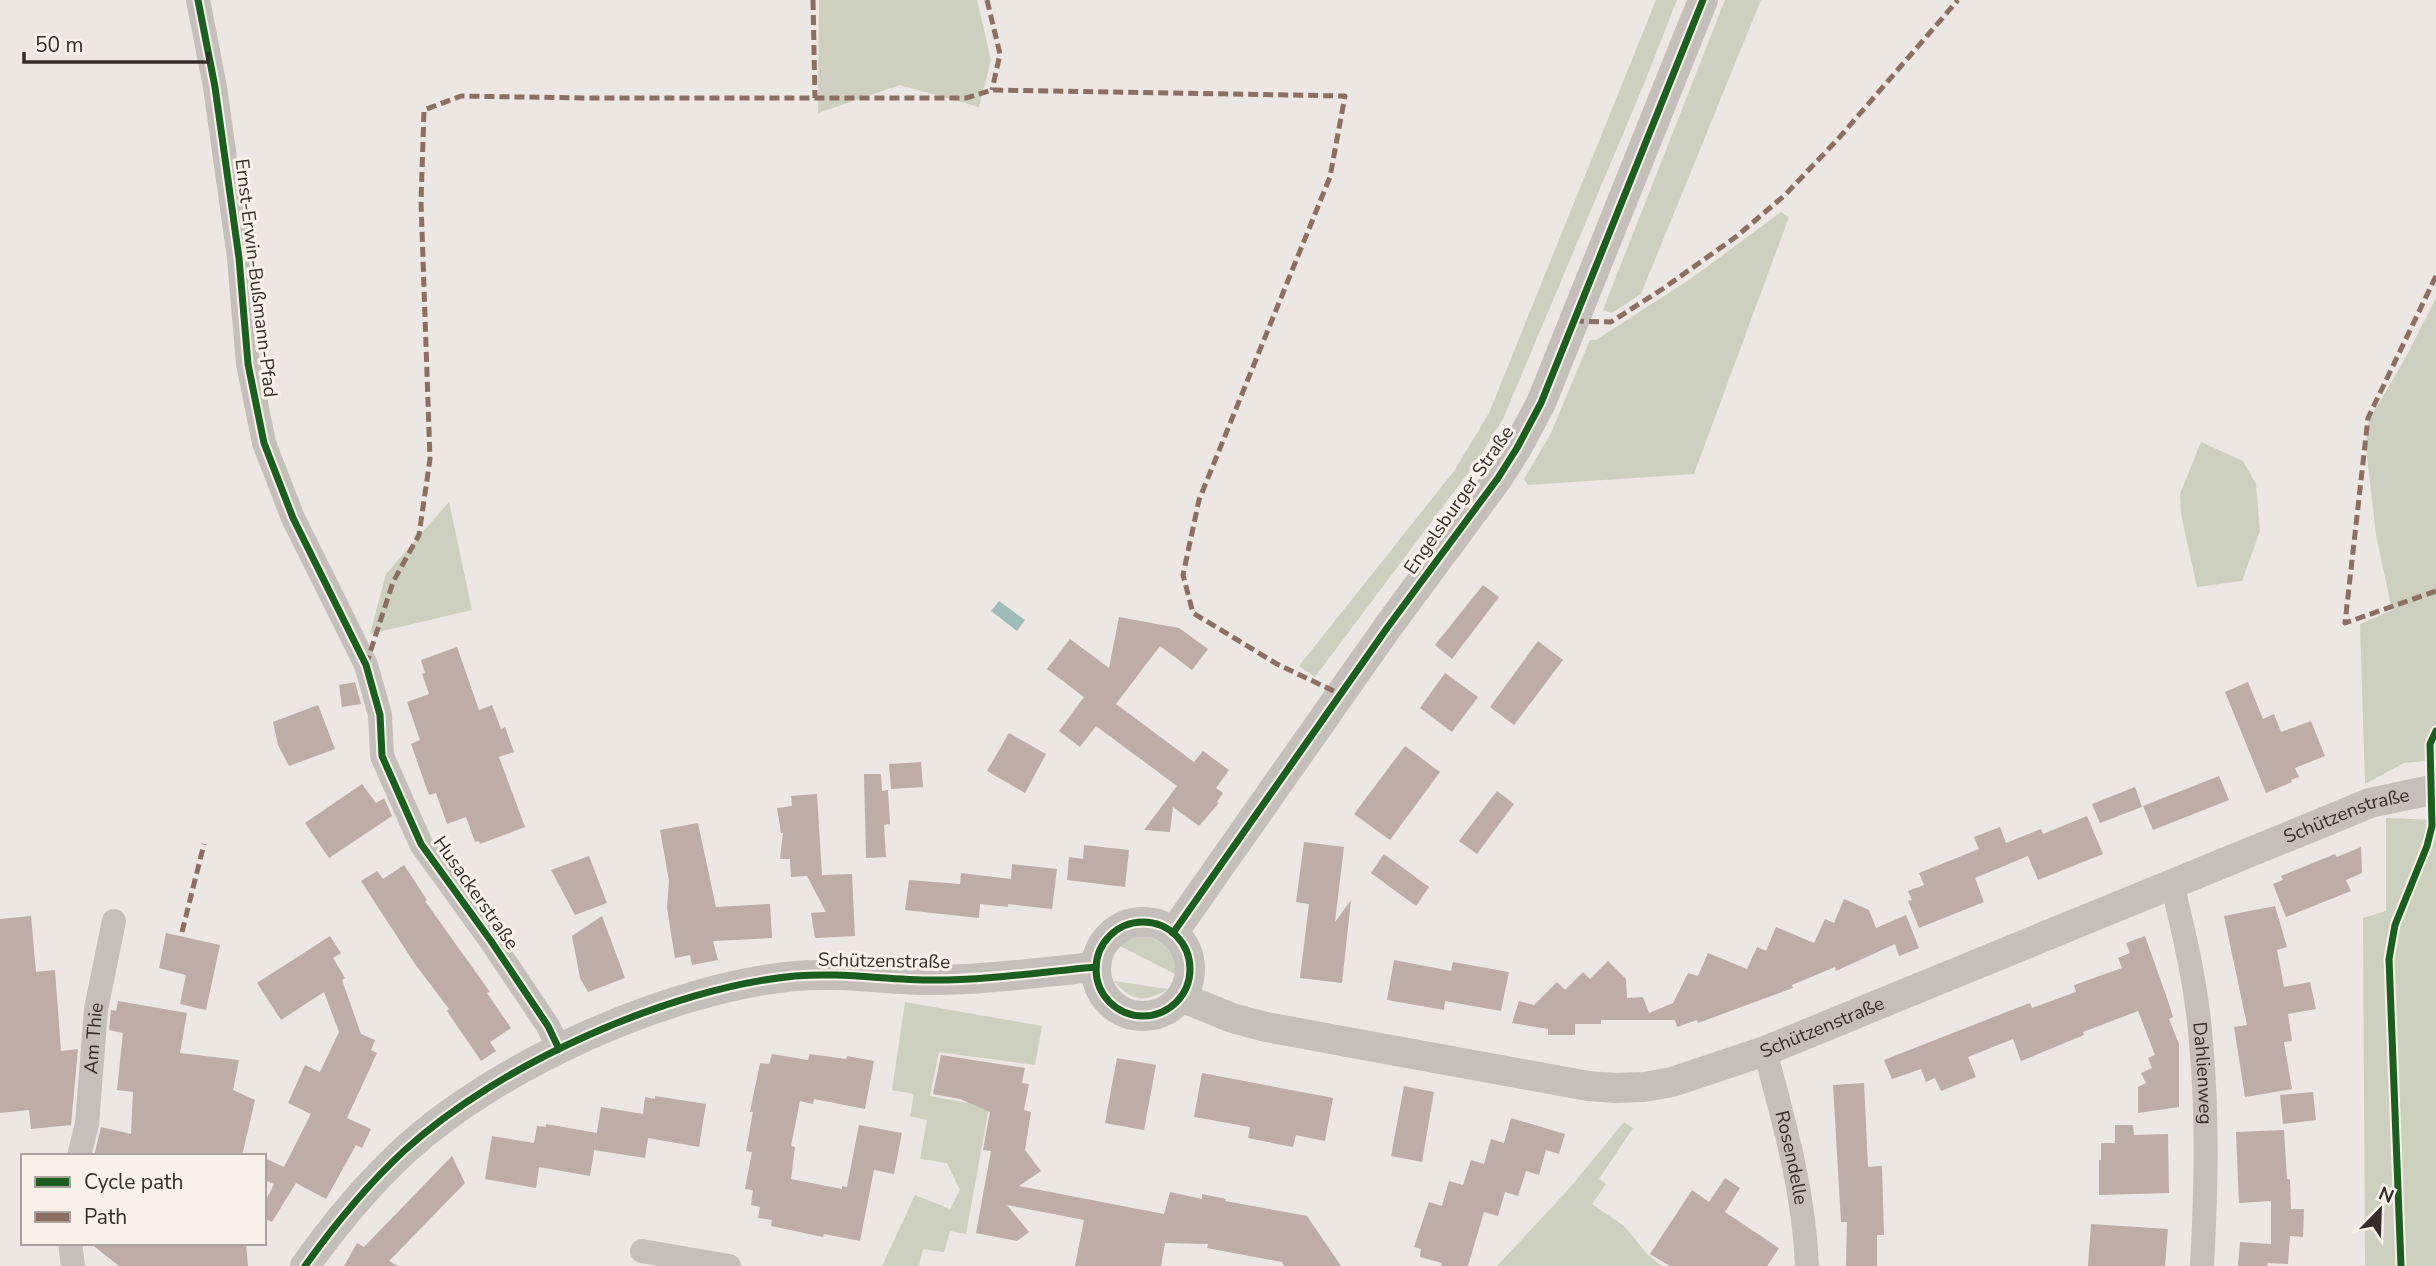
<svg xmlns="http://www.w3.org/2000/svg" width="2436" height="1266" font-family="'Nunito Sans',sans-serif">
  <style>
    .green { fill: #cdd0be }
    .water { fill: #a0bcba }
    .building { fill: #beaca6 }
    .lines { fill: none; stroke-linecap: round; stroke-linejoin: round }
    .minor { stroke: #c4bfbb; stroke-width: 24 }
    .tertiary { stroke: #c4bfbb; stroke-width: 30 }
    .quiet { stroke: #8d6e63; stroke-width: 5; stroke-dasharray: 10 5; stroke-linecap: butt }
    .cycleway-casing { stroke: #f8f1ea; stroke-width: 11 }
    .cycleway { stroke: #1b5e20; stroke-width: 7 }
    .labels { text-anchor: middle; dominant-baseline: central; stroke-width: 6; stroke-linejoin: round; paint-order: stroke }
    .street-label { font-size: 19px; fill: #352d2a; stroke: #f8f1ea }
  </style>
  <rect width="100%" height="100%" fill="#ece7e2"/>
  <g class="green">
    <polygon points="819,0 977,0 991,60 979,107 900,85 818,113"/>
    <polygon points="1656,0 1677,0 1644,84 1503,419 1477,461 1315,677 1299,666 1454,471 1489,413"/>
    <polygon points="1725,0 1761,0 1641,294 1612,313 1603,310"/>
    <polygon points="1781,212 1789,217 1694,474 1528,485 1524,479 1551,433 1590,340 1596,340 1692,278"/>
    <polygon points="2436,298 2436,760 2404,763 2365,784 2360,624 2392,610 2376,535 2366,447 2369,420 2406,357"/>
    <polygon points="2201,442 2243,461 2256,484 2260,531 2242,581 2197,587 2181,514 2180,494"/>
    <polygon points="449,502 472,610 370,634 386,574"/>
    <polygon points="2386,818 2436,820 2436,1266 2365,1266 2363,918 2386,911"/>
    <path d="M1140 936C1161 938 1179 950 1175 974L1120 946 1128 940Z"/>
    <path d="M1114 981 1168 989C1145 1004 1131 1001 1114 981Z"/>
    <polygon points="905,1002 1042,1026 1035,1065 939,1052 930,1096 989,1107 966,1234 950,1231 944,1252 923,1249 919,1266 882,1266 915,1195 950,1209 960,1190 947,1163 920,1159 927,1120 910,1116 914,1094 892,1090"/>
    <polygon points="1624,1122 1633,1128 1599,1179 1606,1184 1592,1204 1624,1226 1648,1255 1662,1266 1497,1266 1567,1191"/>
  </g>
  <polygon class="water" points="999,601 1025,620 1017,631 991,611"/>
  <g class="building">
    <polygon points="1483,585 1499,597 1452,659 1435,645"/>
    <polygon points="1119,617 1179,628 1208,649 1192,670 1160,646 1116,704 1194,762 1203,751 1229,770 1216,788 1223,793 1217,802 1219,803 1199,826 1173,807 1170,832 1144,830 1177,786 1096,726 1080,747 1059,731 1084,697 1047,669 1070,639 1109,668"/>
    <polygon points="1538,641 1563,660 1514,725 1490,707"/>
    <polygon points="457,647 479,710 492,705 501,729 505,727 514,752 499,757 525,827 480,844 479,841 475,842 466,817 447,824 436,793 429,795 411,744 420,740 407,702 429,694 422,674 425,673 421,660"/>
    <polygon points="1445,673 1478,697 1452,732 1420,708"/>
    <polygon points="355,682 361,704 342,707 339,685"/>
    <polygon points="2248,682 2263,719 2274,714 2281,732 2311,721 2325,756 2295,768 2299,777 2291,780 2292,782 2266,793 2225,692"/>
    <polygon points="318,705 335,749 289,766 278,745 273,722"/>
    <polygon points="1009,733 1046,754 1025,793 987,771"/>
    <polygon points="1405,746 1440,772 1390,840 1354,814"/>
    <polygon points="921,762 923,787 891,789 889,764"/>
    <polygon points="864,774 881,774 882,791 888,790 890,824 884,825 886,857 866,858"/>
    <polygon points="2219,776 2229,800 2153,830 2143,806"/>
    <polygon points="362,784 376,803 384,798 392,816 329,858 305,823"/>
    <polygon points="2135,787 2142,807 2100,823 2092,804"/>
    <polygon points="1497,791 1514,804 1477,854 1459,841"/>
    <polygon points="817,794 822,875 852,874 855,936 815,938 811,913 826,912 807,876 791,877 790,859 780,859 783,833 781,833 777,808 792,806 791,796"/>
    <polygon points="2087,816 2103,854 2038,880 2028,856 1975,878 1984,902 1919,928 1908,901 1912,900 1908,891 1924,885 1919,873 1979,849 1974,837 2000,827 2006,843 2041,829 2043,834"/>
    <polygon points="698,823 716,907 770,904 772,938 713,941 718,960 692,965 690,955 675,958 667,908 669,881 660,830"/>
    <polygon points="1304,842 1344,847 1335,922 1351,900 1342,983 1300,978 1309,904 1296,902"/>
    <polygon points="1084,845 1129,850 1125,887 1067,880 1069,857 1083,859"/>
    <polygon points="2361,847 2362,873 2346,880 2351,891 2286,917 2273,884 2283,880 2281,876 2335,854 2337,857"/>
    <polygon points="1384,854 1429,887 1416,906 1371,873"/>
    <polygon points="589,856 607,903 575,915 551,870"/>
    <polygon points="1012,864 1057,869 1052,909 1008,904 1008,907 980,904 979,918 905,910 909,880 960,884 961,873 1011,879"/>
    <polygon points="404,865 427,900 425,901 490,992 487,993 511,1028 490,1042 496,1051 481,1061 447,1011 449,1009 415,964 361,881 377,871 383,879"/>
    <polygon points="1844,899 1869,910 1876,928 1906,915 1919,948 1899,956 1895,944 1836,971 1835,967 1792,985 1793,988 1698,1023 1697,1020 1677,1027 1675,1020 1601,1020 1601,1024 1575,1024 1575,1035 1548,1035 1548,1029 1512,1023 1519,1001 1534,1005 1557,982 1565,990 1583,972 1590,979 1608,961 1626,979 1627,998 1643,997 1649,1013 1673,1003 1688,973 1698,976 1708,953 1747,969 1757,947 1766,951 1776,927 1814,943 1825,919 1834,923"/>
    <polygon points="2275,906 2287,947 2277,950 2284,987 2310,982 2316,1009 2288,1014 2292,1041 2284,1042 2292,1089 2245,1097 2234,1027 2247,1025 2224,916"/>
    <polygon points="31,916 36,972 55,970 61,1051 78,1049 71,1125 31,1129 29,1110 0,1113 0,919"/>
    <polygon points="602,916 625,978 588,992 580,978 572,936"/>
    <polygon points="166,933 220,945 206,1010 180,1004 186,975 159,968"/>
    <polygon points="330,936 341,953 333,958 345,978 342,980 361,1034 375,1040 371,1050 377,1053 347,1118 371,1129 362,1148 356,1145 326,1199 296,1183 272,1222 264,1218 264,1204 274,1184 264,1180 264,1158 284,1167 311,1114 288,1103 305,1065 320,1072 339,1032 324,992 281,1020 257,983"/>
    <polygon points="2145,936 2168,1001 2173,1017 2169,1019 2179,1044 2179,1107 2138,1113 2138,1087 2146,1083 2141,1073 2152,1068 2148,1058 2155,1055 2138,1011 2083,1032 2084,1035 2021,1061 2013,1039 1968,1057 1976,1077 1941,1091 1935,1078 1926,1082 1921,1069 1892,1079 1884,1060 2009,1011 2030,1003 2032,1008 2076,992 2074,985 2122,968 2118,958 2130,953 2126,943"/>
    <polygon points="1394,960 1451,971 1453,962 1509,972 1501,1011 1445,1001 1444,1010 1387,1000"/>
    <polygon points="118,1001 187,1013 180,1053 239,1060 233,1090 255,1100 242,1156 94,1156 101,1127 131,1134 133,1092 117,1090 123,1033 109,1030 111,1010 116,1011"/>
    <polygon points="772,1054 808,1060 810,1054 846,1059 847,1056 874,1061 865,1109 814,1099 813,1104 800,1101 791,1146 795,1147 791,1179 842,1189 842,1186 847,1187 859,1125 902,1133 894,1174 874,1170 860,1241 824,1234 823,1237 771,1226 772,1220 758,1218 760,1207 751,1205 753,1190 745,1189 752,1152 746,1151 753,1112 750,1112 760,1063 769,1064"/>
    <polygon points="941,1055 1025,1068 1022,1083 1029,1084 1024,1110 1031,1112 1025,1150 1041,1171 1019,1186 1164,1214 1170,1192 1202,1199 1202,1194 1226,1199 1225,1201 1307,1216 1341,1266 1284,1266 1282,1262 1207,1248 1208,1244 1165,1243 1161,1266 1075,1266 1084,1220 1007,1205 1029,1232 1017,1241 976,1233 991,1151 983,1150 990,1112 960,1099 933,1094"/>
    <polygon points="1117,1058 1156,1065 1144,1130 1105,1123"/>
    <polygon points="1202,1073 1333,1098 1325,1141 1296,1135 1293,1147 1248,1138 1250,1127 1194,1117"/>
    <polygon points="1864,1083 1868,1167 1882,1166 1884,1235 1877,1235 1877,1266 1846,1266 1847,1222 1841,1222 1833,1085"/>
    <polygon points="1404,1086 1434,1092 1422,1162 1391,1156"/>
    <polygon points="2313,1092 2316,1120 2283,1124 2280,1095"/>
    <polygon points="655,1096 706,1104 699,1147 648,1138 645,1158 594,1150 601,1107 643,1114 645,1097 655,1099"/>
    <polygon points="1511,1118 1565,1134 1559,1154 1546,1150 1539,1175 1526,1171 1518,1196 1505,1192 1498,1216 1484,1212 1468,1266 1441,1266 1442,1263 1420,1257 1421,1249 1414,1247 1429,1202 1442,1206 1449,1181 1463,1185 1471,1160 1484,1164 1491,1139 1504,1143"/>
    <polygon points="546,1124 597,1133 590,1176 539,1167 536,1188 485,1179 492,1136 534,1143 537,1126 546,1127"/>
    <polygon points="2115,1125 2133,1125 2134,1135 2168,1134 2169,1193 2099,1195 2099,1160 2101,1160 2101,1143 2115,1143"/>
    <polygon points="2284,1130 2287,1179 2290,1179 2291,1209 2304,1209 2303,1237 2290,1236 2288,1264 2268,1263 2267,1266 2238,1266 2240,1242 2271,1244 2271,1201 2239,1203 2236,1132"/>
    <polygon points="452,1156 465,1183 389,1261 398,1266 344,1266 357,1243 364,1247"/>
    <polygon points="1725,1178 1740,1188 1725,1212 1779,1248 1767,1266 1670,1266 1650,1254 1692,1190 1709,1202"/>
    <polygon points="2091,1224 2168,1229 2165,1266 2088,1266"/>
    <polygon points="90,1243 246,1243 248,1266 119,1266"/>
  </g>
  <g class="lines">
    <g class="minor">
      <polyline points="198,0 215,87 239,258 248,364 264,443 293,518 366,665 380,715 382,756 421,844 491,941 548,1026 559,1049"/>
      <path id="s1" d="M2172 884C2185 936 2197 989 2201 1042 2208 1117 2206 1191 2202 1266"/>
      <path id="s2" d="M1765 1051C1784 1122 1804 1191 1807 1266"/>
      <path id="s3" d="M79 1156 87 1124 96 1009 114 921"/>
      <polyline points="70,1243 73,1266"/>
      <polyline points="642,1251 729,1266"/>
    </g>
    <g class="tertiary">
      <circle cx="1143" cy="969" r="47"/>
      <polyline points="1173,933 1387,628 1498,478 1517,448 1541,403 1703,0"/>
      <path id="s4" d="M1181 997 1232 1018 1266 1027 1588 1086 1616 1088 1644 1087 1672 1082 1765 1051 2370 803 2436 789"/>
      <path d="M305 1266C335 1224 367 1185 405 1150 499 1064 669 988 795 976 842 972 886 980 933 980 987 980 1041 972 1096 967"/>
    </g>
    <g class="quiet">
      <polyline points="813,0 815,98"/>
      <polyline points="987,0 1000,54 992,90"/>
      <polyline points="2436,276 2368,418 2345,623 2436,591"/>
      <polyline points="1574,321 1611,322 1664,288 1737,236 1785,195 1838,139 1958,0"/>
      <polyline points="366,665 393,582 419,535 430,459 421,202 424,110 461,96 583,98 966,98 992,90 1345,96 1330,177 1199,500 1183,575 1193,613 1277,664 1340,694"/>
      <polyline points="182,932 204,844"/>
    </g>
    <defs>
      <g id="cycleway">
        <polyline points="198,0 215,87 239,258 248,364 264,443 293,518 366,665 380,715 382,756 421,844 491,941 548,1026 559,1049"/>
        <circle cx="1143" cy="969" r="47"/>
        <polyline points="1173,933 1387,628 1498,478 1517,448 1541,403 1703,0"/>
        <path d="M305 1266C335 1224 367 1185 405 1150 499 1064 669 988 795 976 842 972 886 980 933 980 987 980 1041 972 1096 967"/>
        <polyline points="2401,1266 2389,959 2395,925 2427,846 2432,826 2430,744 2436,731"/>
      </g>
    </defs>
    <use href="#cycleway" class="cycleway-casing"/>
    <use href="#cycleway" class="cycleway"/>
  </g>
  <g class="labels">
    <g class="street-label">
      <text transform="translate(256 278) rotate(83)">Ernst-Erwin-Bußmann-Pfad</text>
      <text transform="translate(1459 500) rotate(-55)">Engelsburger Straße</text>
      <text stroke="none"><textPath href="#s4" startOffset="1228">Schützenstraße</textPath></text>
      <text transform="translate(476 893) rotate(55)">Husackerstraße</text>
      <text transform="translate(884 961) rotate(1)">Schützenstraße</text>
      <text stroke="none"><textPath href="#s4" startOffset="662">Schützenstraße</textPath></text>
      <text stroke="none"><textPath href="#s3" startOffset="119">Am Thie</textPath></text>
      <text stroke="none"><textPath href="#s1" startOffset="192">Dahlienweg</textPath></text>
      <text stroke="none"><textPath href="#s2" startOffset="110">Rosendelle</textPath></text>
    </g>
  </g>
  <rect x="21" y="1154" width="245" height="91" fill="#f8f1ea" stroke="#aaa39d" stroke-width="2"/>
  <rect x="35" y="1177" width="35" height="10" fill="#1b5e20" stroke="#aaa39d" stroke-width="2"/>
  <text x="84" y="1189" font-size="21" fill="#352d2a">Cycle path</text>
  <rect x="35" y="1212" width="35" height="10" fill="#8d6e63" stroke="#aaa39d" stroke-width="2"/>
  <text x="84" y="1224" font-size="21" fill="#352d2a">Path</text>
  <g transform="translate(2380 1210) rotate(23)" stroke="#f8f1ea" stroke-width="5" paint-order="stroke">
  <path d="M0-5L12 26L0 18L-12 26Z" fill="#352d2a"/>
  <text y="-10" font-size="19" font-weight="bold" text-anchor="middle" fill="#352d2a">N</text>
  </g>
  <path d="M24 52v10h184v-10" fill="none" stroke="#352d2a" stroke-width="3.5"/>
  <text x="35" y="52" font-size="21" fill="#352d2a" stroke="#f8f1ea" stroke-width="5" paint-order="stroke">50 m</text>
</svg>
